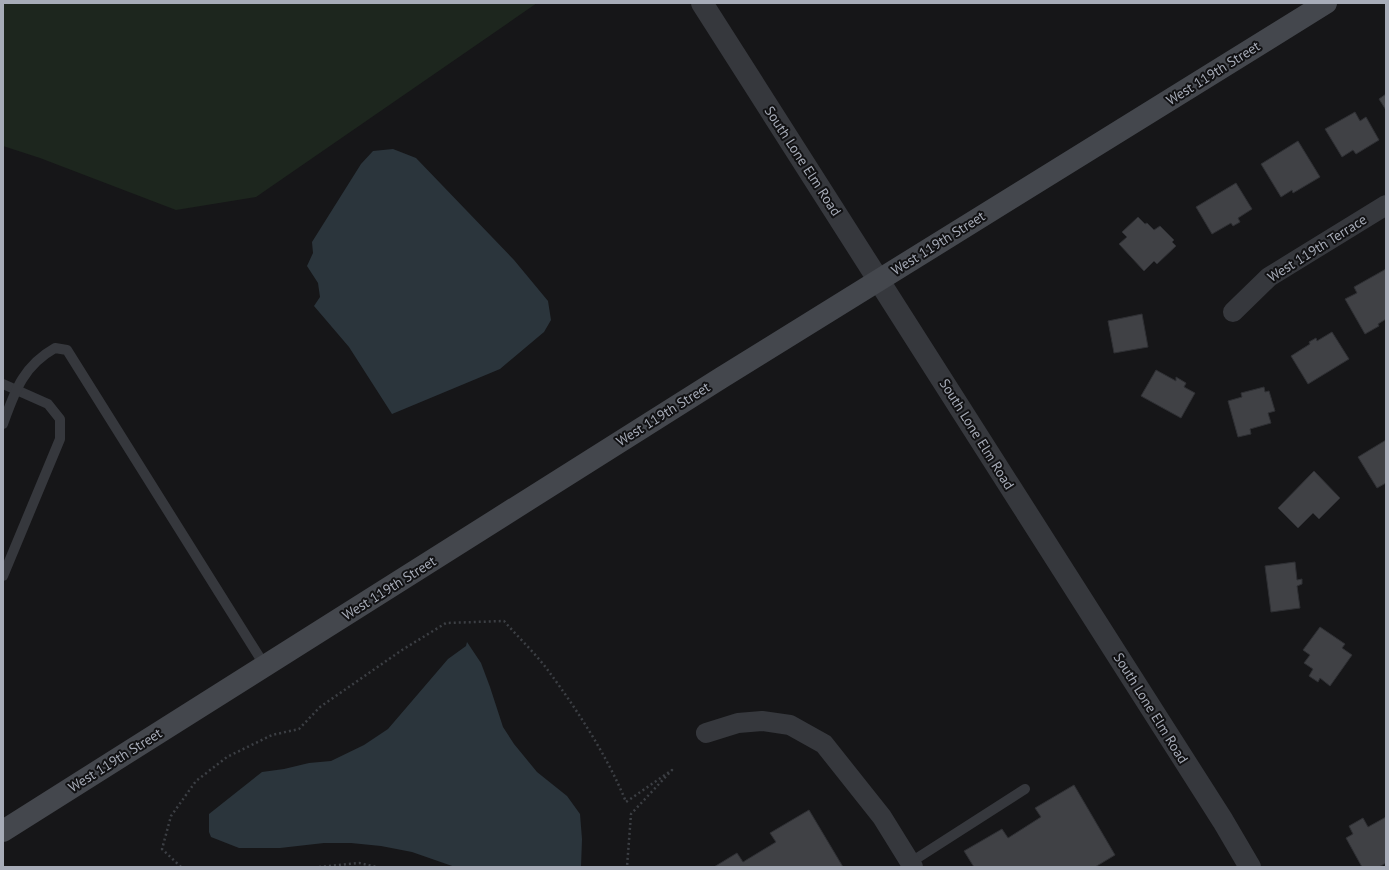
<svg xmlns="http://www.w3.org/2000/svg" width="1389" height="870" font-family="'PT Sans',sans-serif">
  <style>
    .green { fill: #1d261e }
    .water { fill: #2b353c }
    .building { fill: #404145; stroke: #2f3034 }
    .lines { fill: none; stroke-linecap: round; stroke-linejoin: round }
    .path { stroke: #3c3f44; stroke-width: 2.5; stroke-dasharray: 2 3; stroke-linecap: butt }
    .service { stroke: #36383d; stroke-width: 10 }
    .minor { stroke: #36383d; stroke-width: 20 }
    .tertiary { stroke: #36383d; stroke-width: 22 }
    .secondary { stroke: #44474d; stroke-width: 22 }
    .labels { text-anchor: middle; dominant-baseline: central; stroke-width: 4; stroke-linejoin: round; paint-order: stroke }
    .street-label { font-size: 14px; fill: #a7acb8; stroke: #111113 }
  </style>
  <rect width="100%" height="100%" fill="#161618"/>
  <polygon class="green" points="3,3 537,3 256,197 176,210 40,158 3,146"/>
  <g class="water">
    <polygon points="393,149 416,158 514,260 548,301 551,320 544,332 500,369 392,414 349,347 314,306 320,297 318,283 307,266 313,253 312,242 361,164 373,151"/>
    <polygon points="467,642 481,663 490,687 503,727 514,744 537,772 567,796 580,814 582,839 581,867 455,867 412,852 381,846 351,843 324,843 280,848 239,848 211,837 209,832 209,814 262,772 284,769 309,763 331,761 364,745 388,729 448,659 466,646"/>
  </g>
  <g class="building">
    <polygon points="1386,94 1386,110 1379,99"/>
    <polygon points="1355,112 1360,121 1366,117 1379,140 1356,154 1353,150 1342,157 1325,129"/>
    <polygon points="1298,141 1320,177 1293,193 1292,190 1281,197 1261,164"/>
    <polygon points="1236,183 1252,209 1238,218 1240,222 1233,226 1231,223 1212,234 1196,207"/>
    <polygon points="1138,217 1145,224 1147,223 1154,230 1160,226 1174,240 1172,242 1176,246 1157,264 1154,261 1144,271 1119,244 1127,237 1122,232"/>
    <polygon points="1386,269 1386,319 1378,324 1379,326 1365,334 1345,299 1357,293 1354,287"/>
    <polygon points="1142,314 1148,347 1114,353 1108,321"/>
    <polygon points="1332,332 1349,359 1308,384 1291,356 1310,344 1309,342 1316,338 1317,341"/>
    <polygon points="1156,370 1176,381 1176,377 1186,383 1184,387 1195,393 1181,418 1141,396"/>
    <polygon points="1264,387 1265,392 1269,391 1275,411 1268,413 1271,423 1250,429 1251,434 1238,437 1228,401 1242,397 1241,393"/>
    <polygon points="1386,440 1386,483 1377,488 1358,457"/>
    <polygon points="1314,471 1340,498 1319,519 1313,513 1298,528 1278,508"/>
    <polygon points="1295,562 1297,580 1302,579 1302,584 1297,586 1300,608 1271,612 1265,566"/>
    <polygon points="1320,627 1345,644 1342,648 1352,655 1330,686 1320,678 1318,682 1309,676 1313,669 1304,663 1310,655 1303,650"/>
    <polygon points="1074,785 1115,855 1095,867 974,867 964,851 1002,829 1008,838 1041,817 1035,808"/>
    <polygon points="809,810 843,867 714,867 737,853 743,862 776,842 770,833"/>
    <polygon points="1386,817 1386,863 1379,867 1362,867 1346,838 1353,834 1349,826 1363,818 1368,827"/>
  </g>
  <g class="lines">
    <g class="path">
      <path d="M181 867 162 849 171 816 196 781 227 757 272 735 299 729 320 707 402 650 446 623 504 621C518 637 534 652 547 669 576 708 608 757 626 802L672 770 631 814 627 867"/>
      <polyline points="319,867 359,863 377,867"/>
    </g>
    <g class="service">
      <polyline points="3,384 48,404 60,419 60,439 3,576"/>
      <path d="M3 424C15 391 23 366 55 348L67 350 265 666"/>
      <polyline points="908,864 1025,789"/>
    </g>
    <g class="minor">
      <polyline points="1233,312 1269,277 1386,205"/>
      <polyline points="706,733 738,723 762,721 790,725 824,744 882,817 913,867"/>
    </g>
    <polyline class="tertiary" points="702,3 1223,821 1250,867"/>
    <polyline class="secondary" points="3,831 721,378 1326,3"/>
  </g>
  <g class="labels">
    <g class="street-label">
      <text transform="translate(1213 73) rotate(-32)">West 119th Street</text>
      <text transform="translate(803 161) rotate(57)">South Lone Elm Road</text>
      <text transform="translate(938 243) rotate(-32)">West 119th Street</text>
      <text transform="translate(1317 248) rotate(-32)">West 119th Terrace</text>
      <text transform="translate(663 414) rotate(-32)">West 119th Street</text>
      <text transform="translate(977 434) rotate(58)">South Lone Elm Road</text>
      <text transform="translate(389 588) rotate(-32)">West 119th Street</text>
      <text transform="translate(1151 708) rotate(58)">South Lone Elm Road</text>
      <text transform="translate(115 760) rotate(-32)">West 119th Street</text>
    </g>
  </g>
  <rect width="1389" height="870" fill="none" stroke="#a7acb8" stroke-width="8"/>
</svg>
